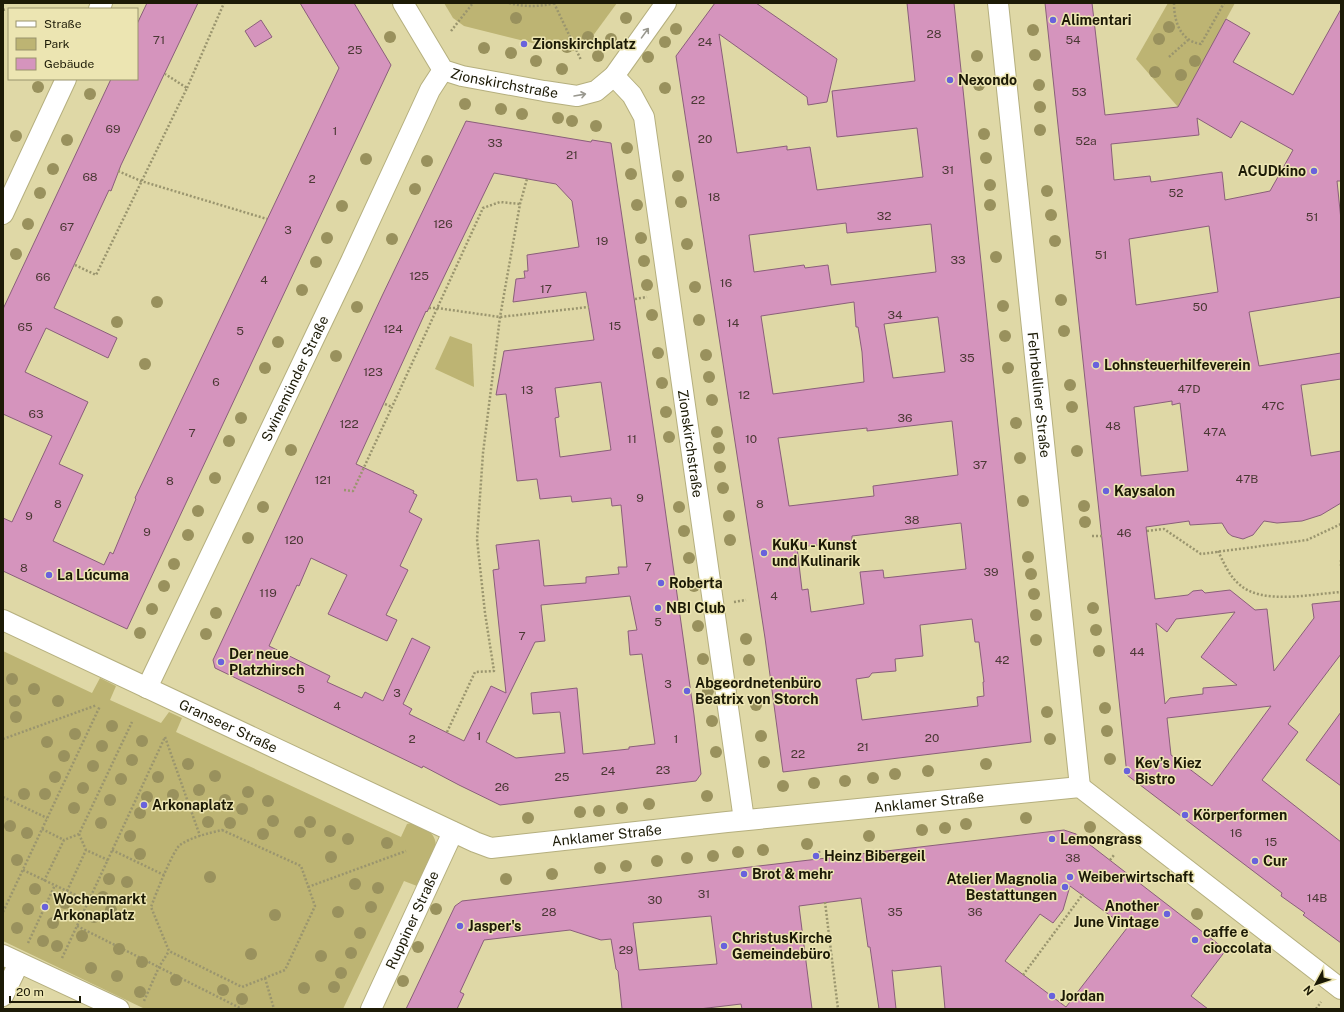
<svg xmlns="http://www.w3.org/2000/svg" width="1344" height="1012" font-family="'Public Sans',sans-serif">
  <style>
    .green { fill: #bdb473 }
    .building { fill: #d594bd; stroke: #8a5f7a; fill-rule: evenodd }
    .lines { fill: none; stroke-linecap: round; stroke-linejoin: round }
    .minor-casing { stroke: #b5af7e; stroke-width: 22 }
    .path { stroke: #9a956e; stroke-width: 2.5; stroke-dasharray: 2 2; stroke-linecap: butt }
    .minor { stroke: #fff; stroke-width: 20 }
    .tree { fill: #99915d }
    .oneway { stroke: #99988f }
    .poi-dot { fill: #6962dc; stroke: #ece5b2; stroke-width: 1.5 }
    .labels { text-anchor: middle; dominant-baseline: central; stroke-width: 3; stroke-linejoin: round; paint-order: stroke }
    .number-label { font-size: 12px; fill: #4a3834 }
    .poi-label { font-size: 14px; font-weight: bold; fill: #1c1a06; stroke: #ece5b2; text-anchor: start }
    .street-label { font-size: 14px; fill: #1c1a06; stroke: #ece5b2 }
  </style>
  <rect width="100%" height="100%" fill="#dfd8a6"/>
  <g class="green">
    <polygon points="444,3 617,3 584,48 569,52 464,26 453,18"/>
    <polygon points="1168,3 1235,3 1178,107 1136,59"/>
    <polygon points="450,336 472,344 474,387 435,369"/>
    <path d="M3 651 92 693 100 678 116 686 110 700 161 723 169 712 182 718 176 732 401 837 407 824 411 823C424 828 436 831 436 847L417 886 404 881 343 1009H145L3 941Z"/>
  </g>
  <g class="building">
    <polygon points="147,3 198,3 121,165 111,191 109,190 54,308 117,338 108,358 46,328 25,372 88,402 59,464 83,475 53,541 104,565 110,552 113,554 136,499 135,498 339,68 300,3 354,3 391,65 127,629 3,571 3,518 12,522 52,436 3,414 3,309 111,79 137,79 137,24"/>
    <path d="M715 3H756L837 59 827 102 808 105 807 97 719 34 737 153 787 146V150L810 147 817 190 923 177 917 128 837 137 832 91 915 81 907 3H954L1031 742 783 772 765 638 676 56ZM846 223 847 233 931 224 936 272 831 285 828 265 805 268 804 265 754 272 749 235ZM854 302 856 327H858L862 352 864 382 773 394 761 316ZM938 317 945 372 893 378 884 324ZM952 421 958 475 873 486 874 496 789 506 778 438 867 428V431ZM961 523 966 569 884 578 883 570 860 572 864 604 811 612 808 589 802 590 797 547 852 542V536ZM972 619 975 642H979L984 682H983L984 696 977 697 978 706 862 720 856 679 869 677 872 673 896 671 895 659 923 656 920 625Z"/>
    <path d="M1045 3H1092L1105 115 1178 107 1226 19 1250 33 1233 62 1293 95 1341 9V181H1337L1341 220V297L1249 312 1259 366 1341 353V379L1301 385 1311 456 1341 451V503L1321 515 1302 521 1277 523 1264 521 1253 535 1243 539 1232 536 1228 533 1222 523 1190 525 1189 521 1146 527 1155 599 1188 595 1193 591 1202 590 1205 593 1230 590 1255 610 1267 609 1274 671 1314 618 1312 604 1341 601V654L1288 724 1298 732 1262 780 1341 842V943L1303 915 1305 913 1281 896 1282 893 1127 775ZM1197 118 1231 138 1241 121 1293 150 1270 191 1225 200 1222 172 1151 182 1150 176 1114 180 1111 144 1199 135ZM1209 226 1218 292 1136 305 1129 239ZM1172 401V405L1180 403 1188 471 1141 476 1134 407ZM1235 612 1201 657 1237 685 1203 688V694L1170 698 1165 704 1156 623 1167 632 1176 619ZM1271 706 1212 786 1171 755 1167 718Z"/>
    <polygon points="261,20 272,37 255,47 245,31"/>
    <path d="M466 121 591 142 592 140 611 143 659 466 694 715 701 774 696 781 500 805 459 785 423 766 422 768 215 668 213 660 382 296ZM494 173 556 184 572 201 579 247 527 255 528 271H524L525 278 516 279 513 302 586 292 594 340 504 351 496 395 506 394 517 481 537 479 540 499 571 496 572 502 611 498 612 506 621 505 627 567H618L619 574 586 577V583L544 586 539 540 496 545 499 569 493 570 506 693 491 686 464 741 409 714 412 709 403 704 430 647 412 638 383 701 365 692 362 698 327 682 330 676 269 646 297 585 299 586 311 558 347 575 328 614 387 641 397 620 386 615 408 570 400 566 422 519 409 512 417 495 413 493 414 491 356 464 426 311 427 312ZM601 382 611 450 560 457 555 418 559 417 555 388ZM630 596 637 630 628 631 630 655 642 654 655 744 629 747V749L583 754 577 688 531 693 533 714 560 712 565 753 516 758 486 742 535 642 545 641 541 605Z"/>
    <polygon points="1341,712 1341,786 1306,760"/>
    <path d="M1064 830 1076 834 1226 950 1191 996 1208 1009H945L941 966 894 971 892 970 896 1009H879L870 947H868L861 898 799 906 812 1009H742L741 1004 699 1009H622L618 971 616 969 611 939 601 940 570 930 484 940 460 992 464 994 457 1009H406L455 906 462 901ZM1070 886 1127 928 1066 1007 1005 961 1040 914 1053 923 1063 910ZM711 916 717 964 639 970 633 923Z"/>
  </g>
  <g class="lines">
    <defs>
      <g id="minor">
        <path id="s1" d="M403 3 443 70 462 76 544 91 577 96 596 91 614 76 666 3"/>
        <path id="s2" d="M998 3 1080 787"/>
        <polyline points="99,9 102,3"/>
        <path id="s3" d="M614 76 632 95 644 117 744 820"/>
        <polyline points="3,214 66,79"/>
        <path id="s4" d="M3 620 475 842 491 848 727 822 1080 787 1341 989"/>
        <path id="s5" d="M147 688 351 261 424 103 430 90 443 70"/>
        <polyline points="3,955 119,1009"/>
        <polyline points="3,996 19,963"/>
        <path id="s6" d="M371 1009 453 832"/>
      </g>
    </defs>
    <use href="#minor" class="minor-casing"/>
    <g class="path">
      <path d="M509 3C525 7 539 7 555 3"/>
      <polyline points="554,3 581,60"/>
      <path d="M1174 3C1174 21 1180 41 1201 44L1224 3"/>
      <polyline points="3,10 7,9"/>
      <polyline points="451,31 473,3"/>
      <polyline points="1169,57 1188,40"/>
      <polyline points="187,88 224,3"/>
      <polyline points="118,171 141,181 267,219"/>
      <polyline points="75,265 96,275 187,88 165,74"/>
      <polyline points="635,299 647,297"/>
      <polyline points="429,308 437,308 500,317 589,307"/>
      <polyline points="385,404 392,407"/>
      <polyline points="344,490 353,491 392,407 483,208 500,202 520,204"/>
      <polyline points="1147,531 1164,529 1201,554 1307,540 1341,524"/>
      <polyline points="1092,536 1102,536"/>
      <path d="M1218 551C1224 563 1229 576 1240 585 1263 605 1312 594 1341 592"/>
      <polyline points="1341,560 1341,567"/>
      <polyline points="734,602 746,600"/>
      <polyline points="447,732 475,672 494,671 485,613 477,539 483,453 500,317 520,204 527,179"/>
      <polyline points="165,737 200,836"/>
      <polyline points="3,739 97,705"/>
      <polyline points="3,797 47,818"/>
      <polyline points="42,829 64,840"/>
      <path d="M222 830 301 866 315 906 285 970 242 987 169 951 151 907C155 896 173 850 180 845 191 837 210 833 222 830Z"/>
      <polyline points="79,834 86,850 108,860"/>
      <polyline points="112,850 164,875"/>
      <polyline points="819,851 820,859"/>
      <polyline points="1110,860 1114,855"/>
      <polyline points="23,870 88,901"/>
      <polyline points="44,881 64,840 79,834 132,722"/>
      <polyline points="308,887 406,851"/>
      <polyline points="67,891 86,850"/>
      <polyline points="825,902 838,1009"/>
      <polyline points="3,912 100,706"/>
      <polyline points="77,926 242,1009"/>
      <polyline points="28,943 55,885"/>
      <polyline points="62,958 165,737"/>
      <polyline points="1023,975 1083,894"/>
      <polyline points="265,978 274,1009"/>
      <polyline points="144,1001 159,967 169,951"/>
      <polyline points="1316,1009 1321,1002"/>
    </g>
    <use href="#minor" class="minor"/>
  </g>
  <g class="tree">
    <circle cx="516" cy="18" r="6"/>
    <circle cx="626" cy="18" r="6"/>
    <circle cx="1169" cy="27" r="6"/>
    <circle cx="676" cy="29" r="6"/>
    <circle cx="1033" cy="30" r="6"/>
    <circle cx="390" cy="37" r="6"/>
    <circle cx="588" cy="37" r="6"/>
    <circle cx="611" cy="39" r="6"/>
    <circle cx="1159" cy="39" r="6"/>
    <circle cx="665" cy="42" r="6"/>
    <circle cx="567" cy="47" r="6"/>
    <circle cx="484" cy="48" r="6"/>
    <circle cx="511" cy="53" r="6"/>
    <circle cx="1035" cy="55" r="6"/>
    <circle cx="598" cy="56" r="6"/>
    <circle cx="977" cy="56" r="6"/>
    <circle cx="648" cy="57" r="6"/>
    <circle cx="536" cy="61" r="6"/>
    <circle cx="1195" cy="61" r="6"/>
    <circle cx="562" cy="69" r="6"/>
    <circle cx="1155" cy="72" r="6"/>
    <circle cx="1181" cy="75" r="6"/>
    <circle cx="979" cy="85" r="6"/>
    <circle cx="1039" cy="85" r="6"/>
    <circle cx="38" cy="87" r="6"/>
    <circle cx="665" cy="88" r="6"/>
    <circle cx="90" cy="94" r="6"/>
    <circle cx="465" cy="104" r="6"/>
    <circle cx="1040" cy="107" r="6"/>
    <circle cx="501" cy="109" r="6"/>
    <circle cx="522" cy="114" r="6"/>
    <circle cx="558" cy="118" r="6"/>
    <circle cx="572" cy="121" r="6"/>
    <circle cx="596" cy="126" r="6"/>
    <circle cx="1040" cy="130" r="6"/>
    <circle cx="984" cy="134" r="6"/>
    <circle cx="16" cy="136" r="6"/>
    <circle cx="67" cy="140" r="6"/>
    <circle cx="627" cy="148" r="6"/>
    <circle cx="986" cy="158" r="6"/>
    <circle cx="366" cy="159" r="6"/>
    <circle cx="427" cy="161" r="6"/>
    <circle cx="53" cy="169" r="6"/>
    <circle cx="631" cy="174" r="6"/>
    <circle cx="678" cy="176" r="6"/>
    <circle cx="990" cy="185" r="6"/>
    <circle cx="415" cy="189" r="6"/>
    <circle cx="1047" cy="191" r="6"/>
    <circle cx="40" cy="193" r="6"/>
    <circle cx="681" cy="202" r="6"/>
    <circle cx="637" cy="205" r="6"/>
    <circle cx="990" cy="205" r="6"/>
    <circle cx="342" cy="206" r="6"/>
    <circle cx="1051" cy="215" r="6"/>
    <circle cx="28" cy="224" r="6"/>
    <circle cx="327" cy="238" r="6"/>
    <circle cx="641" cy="238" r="6"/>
    <circle cx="392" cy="239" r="6"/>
    <circle cx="1055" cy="241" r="6"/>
    <circle cx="687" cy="244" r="6"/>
    <circle cx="16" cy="254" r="6"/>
    <circle cx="996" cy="257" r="6"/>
    <circle cx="644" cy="261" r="6"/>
    <circle cx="316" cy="262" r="6"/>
    <circle cx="647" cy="285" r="6"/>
    <circle cx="695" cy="287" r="6"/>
    <circle cx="302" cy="290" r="6"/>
    <circle cx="1061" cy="300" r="6"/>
    <circle cx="157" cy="302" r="6"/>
    <circle cx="1003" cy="306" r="6"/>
    <circle cx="357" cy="307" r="6"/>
    <circle cx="652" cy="315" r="6"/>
    <circle cx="699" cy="320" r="6"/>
    <circle cx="117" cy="322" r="6"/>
    <circle cx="1064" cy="331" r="6"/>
    <circle cx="1005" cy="336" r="6"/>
    <circle cx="278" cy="342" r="6"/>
    <circle cx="658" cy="353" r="6"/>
    <circle cx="706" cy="355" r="6"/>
    <circle cx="336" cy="356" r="6"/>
    <circle cx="145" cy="364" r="6"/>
    <circle cx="265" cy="368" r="6"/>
    <circle cx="1008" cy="368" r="6"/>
    <circle cx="709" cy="377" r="6"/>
    <circle cx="662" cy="383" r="6"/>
    <circle cx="1070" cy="385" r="6"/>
    <circle cx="712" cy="400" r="6"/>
    <circle cx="1072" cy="407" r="6"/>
    <circle cx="666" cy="412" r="6"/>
    <circle cx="241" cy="418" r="6"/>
    <circle cx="1016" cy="423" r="6"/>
    <circle cx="717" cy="432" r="6"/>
    <circle cx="669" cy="437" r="6"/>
    <circle cx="229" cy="441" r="6"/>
    <circle cx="719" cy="448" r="6"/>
    <circle cx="291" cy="450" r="6"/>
    <circle cx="1077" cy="451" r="6"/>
    <circle cx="1020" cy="458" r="6"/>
    <circle cx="720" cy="467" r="6"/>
    <circle cx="215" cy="478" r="6"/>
    <circle cx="723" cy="488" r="6"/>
    <circle cx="1023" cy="501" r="6"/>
    <circle cx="1084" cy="506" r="6"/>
    <circle cx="263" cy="507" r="6"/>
    <circle cx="679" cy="507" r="6"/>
    <circle cx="198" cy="511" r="6"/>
    <circle cx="729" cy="516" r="6"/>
    <circle cx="1085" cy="522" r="6"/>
    <circle cx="684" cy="531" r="6"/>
    <circle cx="188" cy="535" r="6"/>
    <circle cx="248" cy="538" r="6"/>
    <circle cx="730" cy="540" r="6"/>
    <circle cx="1028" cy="557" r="6"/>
    <circle cx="689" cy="558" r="6"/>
    <circle cx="174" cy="564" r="6"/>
    <circle cx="1031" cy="574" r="6"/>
    <circle cx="164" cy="586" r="6"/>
    <circle cx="694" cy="586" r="6"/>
    <circle cx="1034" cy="594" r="6"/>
    <circle cx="1093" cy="608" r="6"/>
    <circle cx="152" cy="609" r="6"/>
    <circle cx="216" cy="613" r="6"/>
    <circle cx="1036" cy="615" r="6"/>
    <circle cx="698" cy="626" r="6"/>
    <circle cx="1096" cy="630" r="6"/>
    <circle cx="140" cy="633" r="6"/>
    <circle cx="206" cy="634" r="6"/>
    <circle cx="746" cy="639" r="6"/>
    <circle cx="1036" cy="640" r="6"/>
    <circle cx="1099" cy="651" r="6"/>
    <circle cx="703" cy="659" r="6"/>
    <circle cx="749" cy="660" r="6"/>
    <circle cx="12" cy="679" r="6"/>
    <circle cx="34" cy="689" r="6"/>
    <circle cx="708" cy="691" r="6"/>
    <circle cx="15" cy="701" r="6"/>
    <circle cx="58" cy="701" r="6"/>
    <circle cx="756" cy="705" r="6"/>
    <circle cx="1105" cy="708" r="6"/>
    <circle cx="1047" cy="712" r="6"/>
    <circle cx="16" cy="717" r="6"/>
    <circle cx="712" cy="721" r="6"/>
    <circle cx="112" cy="726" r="6"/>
    <circle cx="1107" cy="731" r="6"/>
    <circle cx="75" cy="734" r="6"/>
    <circle cx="761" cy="736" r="6"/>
    <circle cx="1050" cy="739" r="6"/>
    <circle cx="142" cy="741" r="6"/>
    <circle cx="47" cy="742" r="6"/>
    <circle cx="102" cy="746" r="6"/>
    <circle cx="716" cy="752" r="6"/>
    <circle cx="64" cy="756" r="6"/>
    <circle cx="1110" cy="759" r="6"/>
    <circle cx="132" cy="760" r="6"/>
    <circle cx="764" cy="762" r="6"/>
    <circle cx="188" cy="764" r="6"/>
    <circle cx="986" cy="764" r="6"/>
    <circle cx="93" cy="766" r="6"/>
    <circle cx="928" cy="771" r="6"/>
    <circle cx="895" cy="774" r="6"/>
    <circle cx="215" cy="776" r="6"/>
    <circle cx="55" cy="777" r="6"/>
    <circle cx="158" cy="777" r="6"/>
    <circle cx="873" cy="778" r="6"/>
    <circle cx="121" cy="779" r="6"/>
    <circle cx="845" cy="781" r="6"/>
    <circle cx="814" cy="783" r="6"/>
    <circle cx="783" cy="786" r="6"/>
    <circle cx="83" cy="788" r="6"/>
    <circle cx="199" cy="790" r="6"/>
    <circle cx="248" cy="792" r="6"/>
    <circle cx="24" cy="794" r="6"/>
    <circle cx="45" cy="794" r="6"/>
    <circle cx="173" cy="795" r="6"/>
    <circle cx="707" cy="796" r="6"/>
    <circle cx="147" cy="797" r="6"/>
    <circle cx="110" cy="800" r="6"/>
    <circle cx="225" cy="800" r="6"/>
    <circle cx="268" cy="801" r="6"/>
    <circle cx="649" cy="804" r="6"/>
    <circle cx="74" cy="808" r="6"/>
    <circle cx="622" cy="808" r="6"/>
    <circle cx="242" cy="809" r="6"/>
    <circle cx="599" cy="811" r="6"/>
    <circle cx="580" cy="812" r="6"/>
    <circle cx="140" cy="813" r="6"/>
    <circle cx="528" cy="818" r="6"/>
    <circle cx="1026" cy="818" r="6"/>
    <circle cx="273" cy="821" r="6"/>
    <circle cx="208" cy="822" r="6"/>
    <circle cx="310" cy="822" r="6"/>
    <circle cx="101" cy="823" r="6"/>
    <circle cx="230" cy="823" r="6"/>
    <circle cx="966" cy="824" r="6"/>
    <circle cx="10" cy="826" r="6"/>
    <circle cx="1090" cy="827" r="6"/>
    <circle cx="945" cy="828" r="6"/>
    <circle cx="922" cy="830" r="6"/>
    <circle cx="330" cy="831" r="6"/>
    <circle cx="300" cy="832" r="6"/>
    <circle cx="27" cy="833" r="6"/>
    <circle cx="263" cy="834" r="6"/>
    <circle cx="130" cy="836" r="6"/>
    <circle cx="869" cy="836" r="6"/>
    <circle cx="348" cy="839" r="6"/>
    <circle cx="387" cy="843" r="6"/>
    <circle cx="807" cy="844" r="6"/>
    <circle cx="763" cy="850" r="6"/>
    <circle cx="738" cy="852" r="6"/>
    <circle cx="140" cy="854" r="6"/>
    <circle cx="713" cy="856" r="6"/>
    <circle cx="331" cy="857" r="6"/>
    <circle cx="687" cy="858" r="6"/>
    <circle cx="17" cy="860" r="6"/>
    <circle cx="657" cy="861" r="6"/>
    <circle cx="626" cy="866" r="6"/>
    <circle cx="600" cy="868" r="6"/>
    <circle cx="552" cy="874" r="6"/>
    <circle cx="210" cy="877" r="6"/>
    <circle cx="109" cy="879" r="6"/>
    <circle cx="506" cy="879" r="6"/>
    <circle cx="127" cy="882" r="6"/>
    <circle cx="355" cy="884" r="6"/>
    <circle cx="378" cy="888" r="6"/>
    <circle cx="35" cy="889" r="6"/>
    <circle cx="103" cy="897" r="6"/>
    <circle cx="65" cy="903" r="6"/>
    <circle cx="371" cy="907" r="6"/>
    <circle cx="28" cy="909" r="6"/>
    <circle cx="436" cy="909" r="6"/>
    <circle cx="111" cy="910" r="6"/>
    <circle cx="338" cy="912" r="6"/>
    <circle cx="1197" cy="914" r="6"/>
    <circle cx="275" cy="915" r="6"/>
    <circle cx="94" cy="917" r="6"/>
    <circle cx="53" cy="923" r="6"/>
    <circle cx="17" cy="928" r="6"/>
    <circle cx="360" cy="933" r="6"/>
    <circle cx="82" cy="936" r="6"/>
    <circle cx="43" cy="941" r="6"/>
    <circle cx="57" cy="946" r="6"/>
    <circle cx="418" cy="947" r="6"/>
    <circle cx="119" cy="949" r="6"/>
    <circle cx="351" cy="953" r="6"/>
    <circle cx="251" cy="954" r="6"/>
    <circle cx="321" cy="956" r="6"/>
    <circle cx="142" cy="962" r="6"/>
    <circle cx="91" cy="968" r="6"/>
    <circle cx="341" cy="973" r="6"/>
    <circle cx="117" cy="976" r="6"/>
    <circle cx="176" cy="980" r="6"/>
    <circle cx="403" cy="981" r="6"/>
    <circle cx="334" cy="987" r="6"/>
    <circle cx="304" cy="988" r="6"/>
    <circle cx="223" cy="990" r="6"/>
    <circle cx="140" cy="992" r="6"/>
    <circle cx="242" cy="999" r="6"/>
  </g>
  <defs><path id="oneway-shaft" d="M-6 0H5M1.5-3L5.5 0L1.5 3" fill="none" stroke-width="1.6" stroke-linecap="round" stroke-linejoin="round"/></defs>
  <g class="oneway">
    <use href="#oneway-shaft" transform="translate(645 33) rotate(-54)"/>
    <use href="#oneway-shaft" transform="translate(580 95) rotate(-10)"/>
  </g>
  <g class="poi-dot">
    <circle cx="1053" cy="20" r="4"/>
    <circle cx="524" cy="44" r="4"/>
    <circle cx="950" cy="80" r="4"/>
    <circle cx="1314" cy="171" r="4"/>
    <circle cx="1096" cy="365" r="4"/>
    <circle cx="1106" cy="491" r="4"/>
    <circle cx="764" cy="553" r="4"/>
    <circle cx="49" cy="575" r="4"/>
    <circle cx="661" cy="583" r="4"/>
    <circle cx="658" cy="608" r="4"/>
    <circle cx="221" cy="662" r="4"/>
    <circle cx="687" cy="691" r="4"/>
    <circle cx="1127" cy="771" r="4"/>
    <circle cx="144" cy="805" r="4"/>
    <circle cx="1185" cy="815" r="4"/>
    <circle cx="1052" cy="839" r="4"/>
    <circle cx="816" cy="856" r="4"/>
    <circle cx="1255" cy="861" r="4"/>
    <circle cx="744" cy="874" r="4"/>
    <circle cx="1070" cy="877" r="4"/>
    <circle cx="1065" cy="887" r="4"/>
    <circle cx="45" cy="907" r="4"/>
    <circle cx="1167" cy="914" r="4"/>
    <circle cx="460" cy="926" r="4"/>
    <circle cx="1195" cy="940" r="4"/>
    <circle cx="724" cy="946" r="4"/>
    <circle cx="1052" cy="996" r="4"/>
  </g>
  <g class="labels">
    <g class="number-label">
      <text x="934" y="34">28</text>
      <text x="159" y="40">71</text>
      <text x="1073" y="40">54</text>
      <text x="705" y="42">24</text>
      <text x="355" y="50">25</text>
      <text x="1079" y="92">53</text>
      <text x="698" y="100">22</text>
      <text x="113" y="129">69</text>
      <text x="335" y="131">1</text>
      <text x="705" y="139">20</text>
      <text x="1086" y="141">52a</text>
      <text x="495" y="143">33</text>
      <text x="572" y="155">21</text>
      <text x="948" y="170">31</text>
      <text x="90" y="177">68</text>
      <text x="312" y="179">2</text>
      <text x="1176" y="193">52</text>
      <text x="714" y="197">18</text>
      <text x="884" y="216">32</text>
      <text x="1312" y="217">51</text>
      <text x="443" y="224">126</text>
      <text x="67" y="227">67</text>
      <text x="288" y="230">3</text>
      <text x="602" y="241">19</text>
      <text x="1101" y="255">51</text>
      <text x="958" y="260">33</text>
      <text x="419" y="276">125</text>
      <text x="43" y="277">66</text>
      <text x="264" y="280">4</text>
      <text x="726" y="283">16</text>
      <text x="546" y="289">17</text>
      <text x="1200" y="307">50</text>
      <text x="895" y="315">34</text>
      <text x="733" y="323">14</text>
      <text x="615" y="326">15</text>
      <text x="25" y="327">65</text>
      <text x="393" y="329">124</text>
      <text x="240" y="331">5</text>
      <text x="967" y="358">35</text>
      <text x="373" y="372">123</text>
      <text x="216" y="382">6</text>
      <text x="1189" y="389">47D</text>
      <text x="527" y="390">13</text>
      <text x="744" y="395">12</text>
      <text x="1273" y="406">47C</text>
      <text x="36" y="414">63</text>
      <text x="905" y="418">36</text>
      <text x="349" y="424">122</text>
      <text x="1113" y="426">48</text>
      <text x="1215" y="432">47A</text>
      <text x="192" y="433">7</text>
      <text x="632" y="439">11</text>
      <text x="751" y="439">10</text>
      <text x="980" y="465">37</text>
      <text x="1247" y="479">47B</text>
      <text x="323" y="480">121</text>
      <text x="170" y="481">8</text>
      <text x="640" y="498">9</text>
      <text x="58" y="504">8</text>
      <text x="760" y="504">8</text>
      <text x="29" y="516">9</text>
      <text x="912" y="520">38</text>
      <text x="147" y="532">9</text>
      <text x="1124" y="533">46</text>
      <text x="294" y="540">120</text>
      <text x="648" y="567">7</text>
      <text x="24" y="568">8</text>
      <text x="991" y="572">39</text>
      <text x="268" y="593">119</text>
      <text x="774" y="596">4</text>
      <text x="658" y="622">5</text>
      <text x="522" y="636">7</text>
      <text x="1137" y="652">44</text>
      <text x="1002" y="660">42</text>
      <text x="668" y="684">3</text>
      <text x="301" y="689">5</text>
      <text x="397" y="693">3</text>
      <text x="337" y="706">4</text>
      <text x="479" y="736">1</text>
      <text x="932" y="738">20</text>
      <text x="412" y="739">2</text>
      <text x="676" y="739">1</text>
      <text x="863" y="747">21</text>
      <text x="798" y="754">22</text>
      <text x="663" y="770">23</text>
      <text x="608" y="771">24</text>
      <text x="562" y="777">25</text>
      <text x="502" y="787">26</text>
      <text x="1236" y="833">16</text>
      <text x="1271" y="842">15</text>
      <text x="1073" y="858">38</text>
      <text x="704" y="894">31</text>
      <text x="1317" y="898">14B</text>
      <text x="655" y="900">30</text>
      <text x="549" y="912">28</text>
      <text x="895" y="912">35</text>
      <text x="975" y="912">36</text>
      <text x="626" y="950">29</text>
    </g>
    <g class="poi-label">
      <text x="1061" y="20">Alimentari</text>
      <text x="532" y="44">Zionskirchplatz</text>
      <text x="958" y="80">Nexondo</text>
      <text x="1306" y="171" text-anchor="end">ACUDkino</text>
      <text x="1104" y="365">Lohnsteuerhilfeverein</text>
      <text x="1114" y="491">Kaysalon</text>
      <text x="772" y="545">KuKu - Kunst<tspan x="772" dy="16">und Kulinarik</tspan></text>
      <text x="57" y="575">La Lúcuma</text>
      <text x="669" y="583">Roberta</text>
      <text x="666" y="608">NBI Club</text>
      <text x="229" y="654">Der neue<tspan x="229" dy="16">Platzhirsch</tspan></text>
      <text x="695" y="683">Abgeordnetenbüro<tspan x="695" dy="16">Beatrix von Storch</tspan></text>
      <text x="1135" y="763">Kev’s Kiez<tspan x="1135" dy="16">Bistro</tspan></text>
      <text x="152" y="805">Arkonaplatz</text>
      <text x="1193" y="815">Körperformen</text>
      <text x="1060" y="839">Lemongrass</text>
      <text x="824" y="856">Heinz Bibergeil</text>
      <text x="1263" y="861">Cur</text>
      <text x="752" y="874">Brot &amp; mehr</text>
      <text x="1078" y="877">Weiberwirtschaft</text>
      <text x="1057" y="879" text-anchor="end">Atelier Magnolia<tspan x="1057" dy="16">Bestattungen</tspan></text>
      <text x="53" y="899">Wochenmarkt<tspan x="53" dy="16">Arkonaplatz</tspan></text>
      <text x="1159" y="906" text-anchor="end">Another<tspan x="1159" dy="16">June Vintage</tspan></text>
      <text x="468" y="926">Jasper's</text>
      <text x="1203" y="932">caffe e<tspan x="1203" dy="16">cioccolata</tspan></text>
      <text x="732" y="938">ChristusKirche<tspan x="732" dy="16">Gemeindebüro</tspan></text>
      <text x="1060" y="996">Jordan</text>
    </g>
    <g class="street-label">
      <text stroke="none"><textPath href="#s1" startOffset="141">Zionskirchstraße</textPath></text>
      <text stroke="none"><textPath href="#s5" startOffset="343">Swinemünder Straße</textPath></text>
      <text stroke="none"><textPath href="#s2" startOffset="394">Fehrbelliner Straße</textPath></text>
      <text stroke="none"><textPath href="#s3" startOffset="381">Zionskirchstraße</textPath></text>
      <text stroke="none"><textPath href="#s4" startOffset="249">Granseer Straße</textPath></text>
      <text stroke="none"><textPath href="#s4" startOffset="979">Anklamer Straße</textPath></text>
      <text stroke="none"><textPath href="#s4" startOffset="655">Anklamer Straße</textPath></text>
      <text stroke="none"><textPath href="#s6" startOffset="98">Ruppiner Straße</textPath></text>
    </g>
  </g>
  <rect width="1344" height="1012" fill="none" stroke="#1c1a06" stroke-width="8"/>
  <rect x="8" y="8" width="130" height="72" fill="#ece5b2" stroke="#99946d"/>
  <rect x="16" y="21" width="20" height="6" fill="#ffffff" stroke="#99946d"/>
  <text x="44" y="28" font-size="12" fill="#1c1a06">Straße</text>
  <rect x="16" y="38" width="20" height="12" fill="#bdb473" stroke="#99946d"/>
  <text x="44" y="48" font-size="12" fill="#1c1a06">Park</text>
  <rect x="16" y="58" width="20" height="12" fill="#d594bd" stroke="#99946d"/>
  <text x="44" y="68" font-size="12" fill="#1c1a06">Gebäude</text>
  <g transform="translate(1316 984) rotate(230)" stroke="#ece5b2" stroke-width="3" paint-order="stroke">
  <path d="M0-3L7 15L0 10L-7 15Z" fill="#1c1a06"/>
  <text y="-6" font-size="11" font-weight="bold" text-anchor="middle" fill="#1c1a06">N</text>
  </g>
  <path d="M10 996v6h70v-6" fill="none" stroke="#1c1a06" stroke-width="2"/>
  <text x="16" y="996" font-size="12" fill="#1c1a06" stroke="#ece5b2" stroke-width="3" paint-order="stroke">20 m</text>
</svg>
